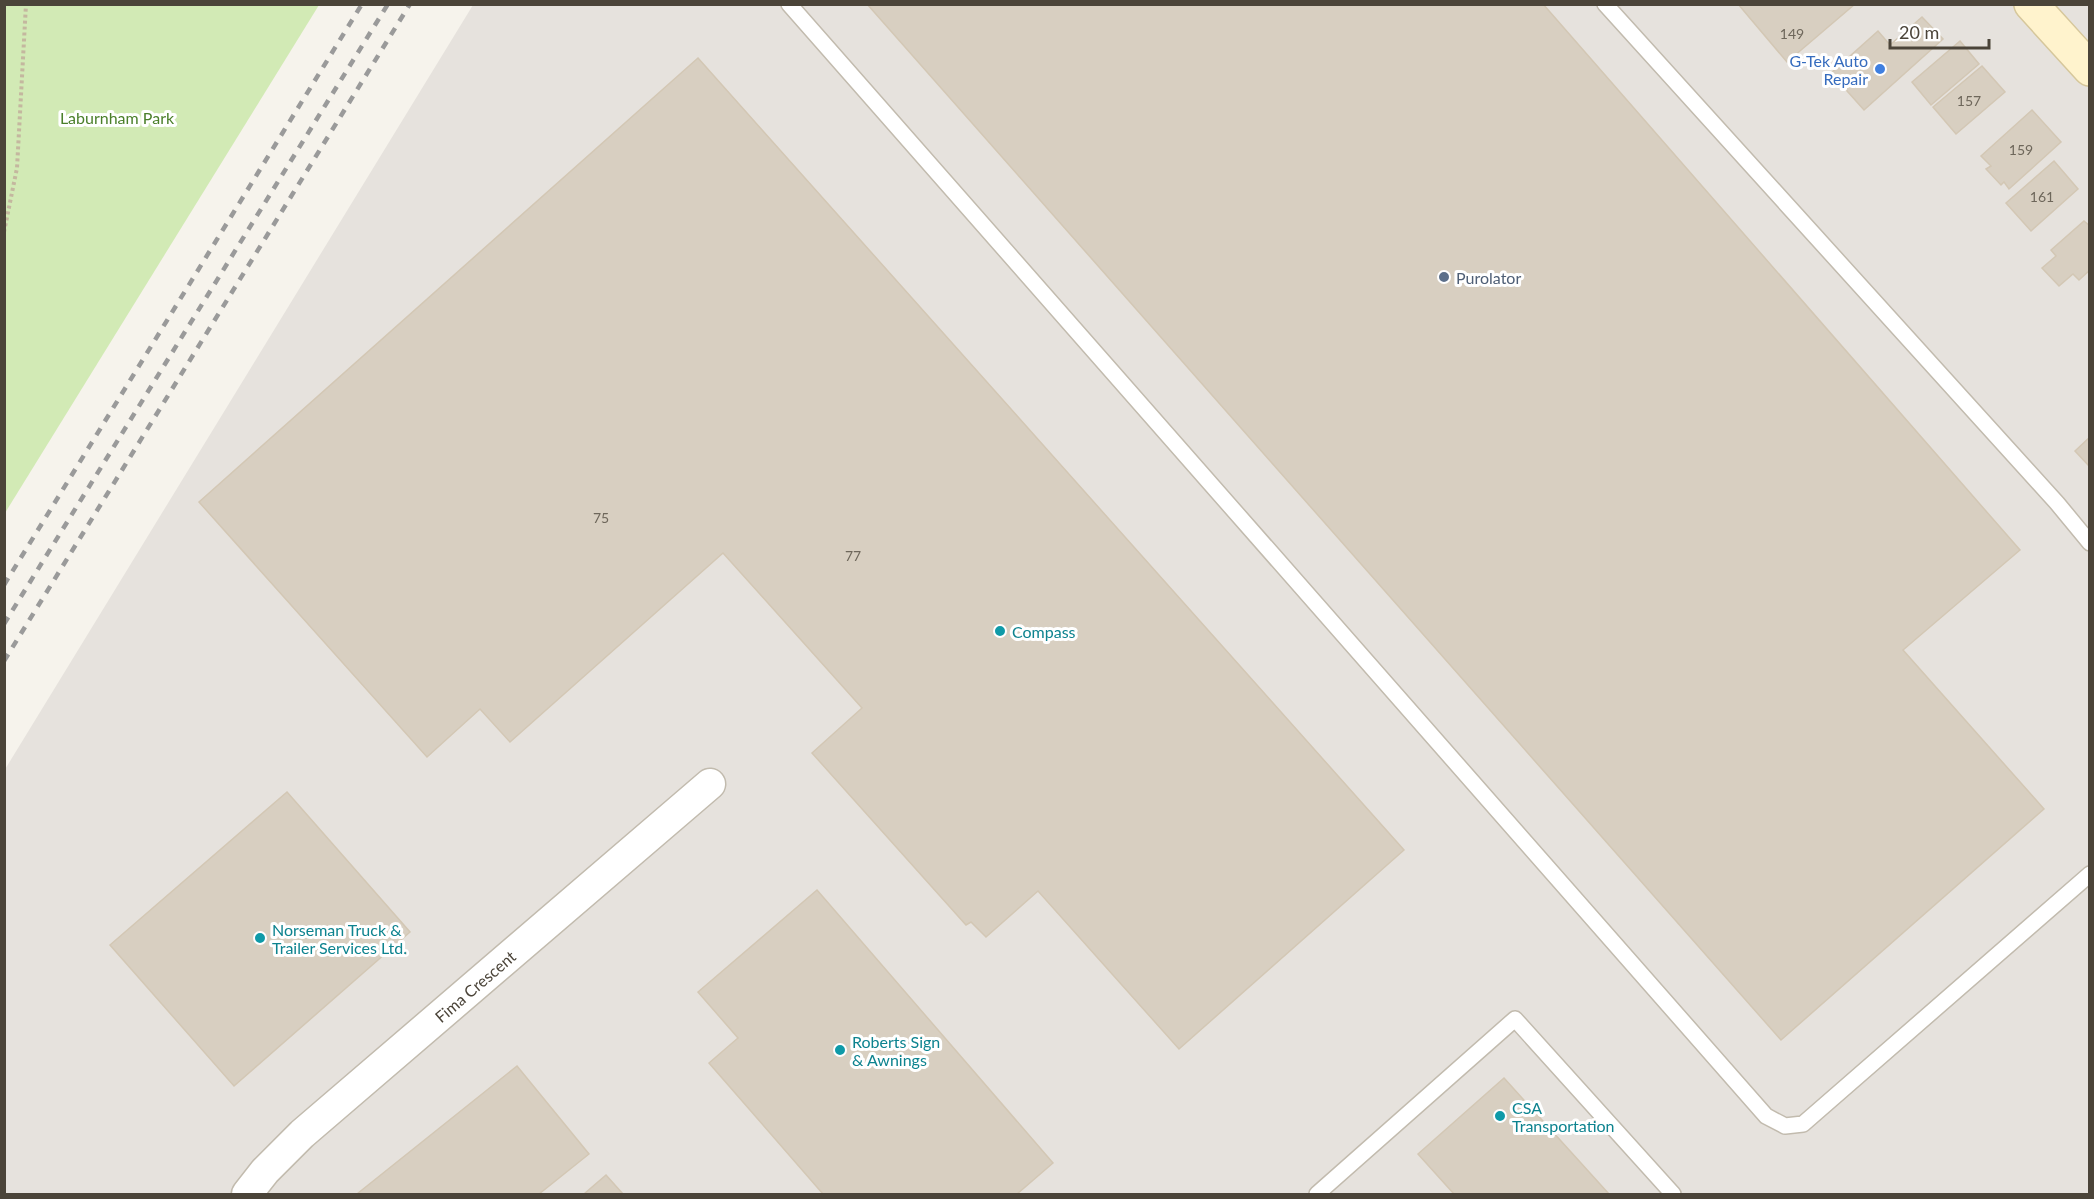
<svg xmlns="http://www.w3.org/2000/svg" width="2094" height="1199" font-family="Lato,sans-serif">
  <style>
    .industrial { fill: #e6e2dd }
    .green { fill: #d2eab5 }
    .building { fill: #d8cfc1; stroke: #d3c7b4; stroke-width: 1.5 }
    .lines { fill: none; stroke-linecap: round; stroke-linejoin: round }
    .lane-casing { stroke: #c2bbae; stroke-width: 18 }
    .street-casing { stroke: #c2bbae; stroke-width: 33 }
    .secondary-casing { stroke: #d6c79b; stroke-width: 36 }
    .path { stroke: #c4b79f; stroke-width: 4; stroke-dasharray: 3 3; stroke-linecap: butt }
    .lane { stroke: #fff; stroke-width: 15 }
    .street { stroke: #fff; stroke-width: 30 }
    .secondary { stroke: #fff3cd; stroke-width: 33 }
    .rail { stroke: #9a9a9a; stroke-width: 4.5; stroke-dasharray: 8 8; stroke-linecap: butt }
    .shop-dot { fill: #3f7fe0; stroke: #fff; stroke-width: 2 }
    .service-dot { fill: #5c6f8a; stroke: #fff; stroke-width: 2 }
    .culture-dot { fill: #0f9aa8; stroke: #fff; stroke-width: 2 }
    .labels { text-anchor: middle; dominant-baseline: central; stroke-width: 6; stroke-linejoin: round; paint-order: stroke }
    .number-label { font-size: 14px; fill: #6e675b }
    .shop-label { font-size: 16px; fill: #366cbe; stroke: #fff; text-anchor: end }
    .park-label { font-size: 16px; fill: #4a7f2a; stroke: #fff }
    .service-label { font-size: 16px; fill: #4e5e75; stroke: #fff; text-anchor: start }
    .culture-label { font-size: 16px; fill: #0d838f; stroke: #fff; text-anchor: start }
    .street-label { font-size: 16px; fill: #4b4439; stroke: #fff }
  </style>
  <rect width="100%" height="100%" fill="#f6f3ec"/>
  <polygon class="industrial" points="473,5 2089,5 2089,1194 5,1194 4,771"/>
  <polygon class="green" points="5,4 319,5 5,513 4,5"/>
  <g class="building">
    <polygon points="867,4 1543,4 2020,550 1903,650 2044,809 1781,1040"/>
    <polygon points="1738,4 1855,4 1787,62"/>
    <polygon points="1922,17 1943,39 1864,110 1831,73 1878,31 1890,45"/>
    <polygon points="1960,41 1979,64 1931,105 1912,82"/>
    <polygon points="698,58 1404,850 1179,1049 1038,891 986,937 971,922 966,925 812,753 862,708 723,553 510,742 480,709 427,757 199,502"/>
    <polygon points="1982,66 2005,92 1956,134 1933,107"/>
    <polygon points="2032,110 2061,142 2009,189 2004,182 2001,185 1986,169 1991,166 1981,156"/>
    <polygon points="2054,161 2078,189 2031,231 2006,203"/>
    <polygon points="2084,221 2090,226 2090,270 2079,280 2073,274 2059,286 2042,268 2056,256 2051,250"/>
    <polygon points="2090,437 2090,467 2075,451"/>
    <polygon points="287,792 410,932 234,1086 110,945"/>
    <polygon points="817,890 1053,1163 1017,1194 823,1194 709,1063 738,1038 698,992"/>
    <polygon points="517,1066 589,1154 539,1194 357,1194"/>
    <polygon points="1504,1078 1609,1194 1454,1194 1418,1154"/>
    <polygon points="606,1175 623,1194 584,1194"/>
  </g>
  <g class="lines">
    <defs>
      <g id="lane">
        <polyline points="789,4 1766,1116 1785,1126 1803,1124 2090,874"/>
        <polyline points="1605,4 2057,503 2090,543"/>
        <polyline points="1317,1194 1515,1019 1673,1194"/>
      </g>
      <g id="street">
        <path id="s1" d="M247 1194 265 1171 302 1134 710 784"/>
      </g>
      <polyline id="secondary" points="2031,4 2090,69"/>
    </defs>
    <use href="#lane" class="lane-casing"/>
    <use href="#street" class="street-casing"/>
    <use href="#secondary" class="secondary-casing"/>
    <polyline class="path" points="4,232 17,168 26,4"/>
    <use href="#lane" class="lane"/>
    <use href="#street" class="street"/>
    <use href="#secondary" class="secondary"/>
    <g class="rail">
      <polyline points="4,585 362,4"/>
      <polyline points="4,624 388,4"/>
      <polyline points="4,661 410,4"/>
    </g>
  </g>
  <circle class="shop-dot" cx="1880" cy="69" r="6"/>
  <circle class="service-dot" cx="1444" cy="277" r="6"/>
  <g class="culture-dot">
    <circle cx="1000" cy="631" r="6"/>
    <circle cx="260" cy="938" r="6"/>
    <circle cx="840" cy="1050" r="6"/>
    <circle cx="1500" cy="1116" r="6"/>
  </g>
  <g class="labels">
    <g class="number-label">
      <text x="1792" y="33">149</text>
      <text x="1969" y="100">157</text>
      <text x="2021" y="149">159</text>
      <text x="2042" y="196">161</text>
      <text x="601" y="517">75</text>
      <text x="853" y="555">77</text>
    </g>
    <g class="shop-label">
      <text x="1868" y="60">G-Tek Auto<tspan x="1868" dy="18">Repair</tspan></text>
    </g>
    <g class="park-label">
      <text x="117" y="117">Laburnham Park</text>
    </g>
    <g class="service-label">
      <text x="1456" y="277">Purolator</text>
    </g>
    <g class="culture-label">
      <text x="1012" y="631">Compass</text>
      <text x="272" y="929">Norseman Truck &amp;<tspan x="272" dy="18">Trailer Services Ltd.</tspan></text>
      <text x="852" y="1041">Roberts Sign<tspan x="852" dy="18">&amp; Awnings</tspan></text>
      <text x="1512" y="1107">CSA<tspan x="1512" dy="18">Transportation</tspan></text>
    </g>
    <g class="street-label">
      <text stroke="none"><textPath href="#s1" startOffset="309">Fima Crescent</textPath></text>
    </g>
  </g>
  <rect width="2094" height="1199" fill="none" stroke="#4b4439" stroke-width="12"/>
  <path d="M1890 39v9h99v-9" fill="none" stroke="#4b4439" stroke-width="3"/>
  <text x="1899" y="39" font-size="18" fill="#4b4439" stroke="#ffffff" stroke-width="4.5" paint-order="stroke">20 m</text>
</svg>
